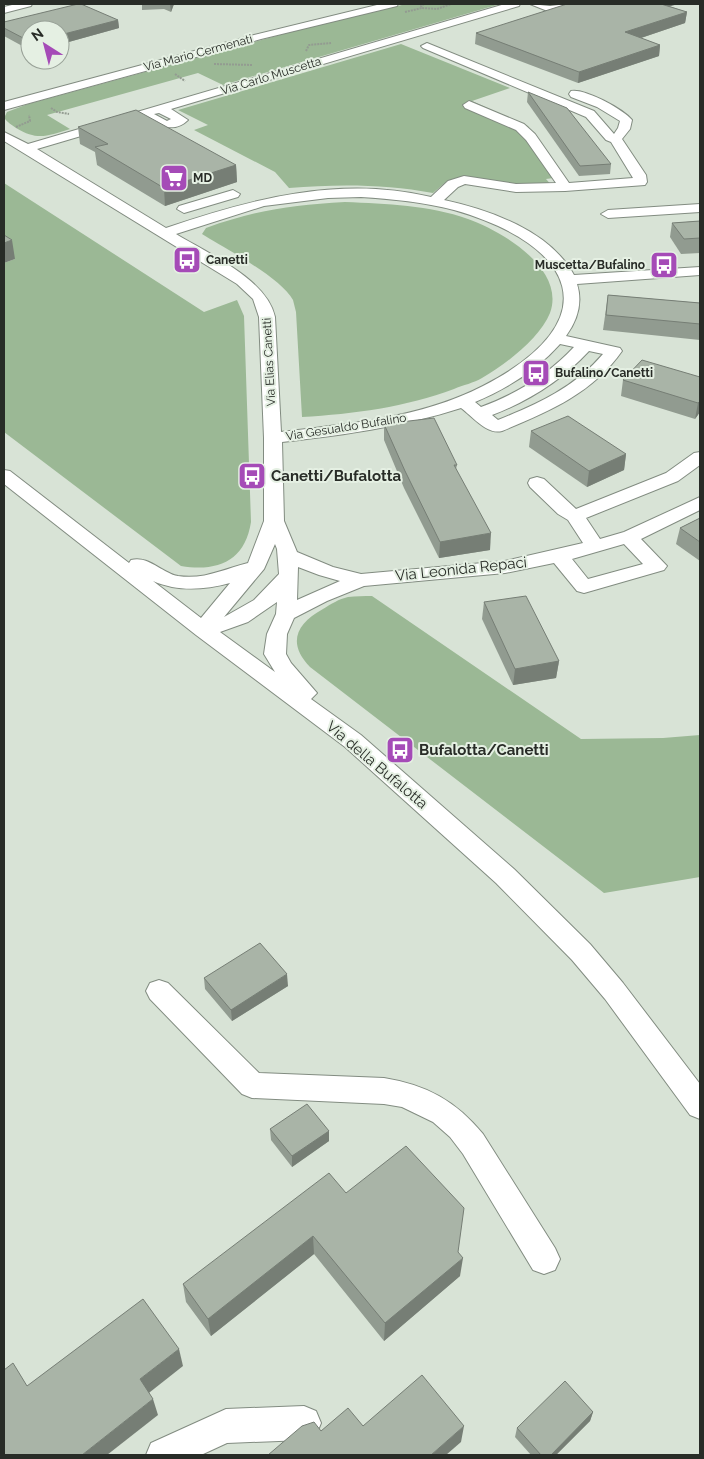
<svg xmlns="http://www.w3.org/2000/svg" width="704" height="1459" font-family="Raleway,sans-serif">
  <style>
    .green { fill: #9bb895 }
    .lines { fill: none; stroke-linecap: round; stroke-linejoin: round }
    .minor-casing { stroke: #828c81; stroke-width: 2 }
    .path { stroke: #939b91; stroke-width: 2; stroke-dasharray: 2 1; stroke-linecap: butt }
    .minor { fill: #fff; fill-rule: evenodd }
    .wall { fill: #919b90 }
    .shaded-wall { fill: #767e75 }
    .building { fill: #a9b4a7; stroke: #767e75 }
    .labels { text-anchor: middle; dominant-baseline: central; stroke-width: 4; stroke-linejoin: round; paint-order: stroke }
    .far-street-label { font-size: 12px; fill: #282c27; stroke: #e5f0e3 }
    .far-poi-label { font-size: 12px; font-weight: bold; fill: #282c27; stroke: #e5f0e3; text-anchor: start }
    .poi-label { font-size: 15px; font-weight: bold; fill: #282c27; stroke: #e5f0e3; text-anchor: start }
    .street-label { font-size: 15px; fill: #282c27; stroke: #e5f0e3 }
  </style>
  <rect width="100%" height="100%" fill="#d8e3d6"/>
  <g class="green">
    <path d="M406 4H500L223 85 198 73 47 115 70 129C47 136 38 141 16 128 12 125 7 122 4 118L7 112 28 104 287 33Z"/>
    <path d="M401 44 510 88 472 101 528 126 561 177 546 179 553 187 512 188 462 177 447 181 433 193C385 184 337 184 289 188L275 172 194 130 208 125 178 110Z"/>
    <path d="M4 183 204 312 237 300 244 316 251 522C245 561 218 572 181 566L4 432V263L15 259 4 251Z"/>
    <path d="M345 202C387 204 429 205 468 219 502 231 566 269 550 313 540 338 505 365 482 378 474 383 463 385 454 389 406 407 354 414 302 417L296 312C295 308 294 304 293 300 280 277 226 249 202 234L206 228C256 210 292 205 345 202Z"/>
    <path d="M372 596 581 739 663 738 700 735V877L604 893 310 667C287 643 296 624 323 609 331 604 339 599 348 597 356 596 364 596 372 596Z"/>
  </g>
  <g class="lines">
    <defs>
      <g id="minor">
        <polygon points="16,4 32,4 31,6 4,13 4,7"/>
        <polygon points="381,4 398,4 397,6 261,39 4,110 4,102 254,35"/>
        <path d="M505 4H520L519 6 171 109 188 120C174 134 157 125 142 118L37 149 166 228C251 199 340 175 431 197L448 181 464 176 516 184 556 183 526 140 516 130 465 108 463 105 469 101 524 124 535 134 569 183 633 178 611 142 606 140 586 117 423 48 421 46 427 43 594 111 614 134 618 128 620 121 597 107 571 97 569 94 571 91C584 88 623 109 632 120L630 129 622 139 646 175 647 182 645 185 565 191 516 192 465 184 458 187 444 200C490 210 550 231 574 275L700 267V275L577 284C583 303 577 321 566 336L620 348 622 351C593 393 548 412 502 431 487 435 473 417 461 408 402 427 343 435 282 442L284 521 297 552 333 567 361 574 505 561 583 543 568 520 558 514 530 487 528 483 530 479 537 477 544 479 576 509 666 473 694 453 700 452V465L678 481 586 518 600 539 624 532 700 497V510L641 539 667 566 664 570 584 593 577 591 554 563 505 573 364 586 327 601 294 618 287 634 286 654 291 663 317 693 311 699 361 735 514 869 590 944 623 983 700 1084V1119L690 1115 605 999 572 960 496 883 345 747 196 635 4 484V470L10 471 129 563 131 560C148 555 162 573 178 576 204 580 224 569 248 563L264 521V438L259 317 253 299 237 284 4 141V132L28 144ZM159 113 171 119 167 121 154 114ZM361 197C392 199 424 202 454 210 576 245 611 320 483 386 421 418 349 424 281 432L275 317C267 279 207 253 176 234L264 206 328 198ZM560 344 574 347C548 375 516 394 481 407L475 402C506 389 537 370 560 344ZM589 351 603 354C575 387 538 404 498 420L492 415C529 401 562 380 589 351ZM275 544 277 549 279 574 254 600 224 617 264 569ZM624 544 643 564 588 579 572 559ZM298 567 319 575 340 581 297 600ZM153 581C178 592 204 590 230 583L201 618ZM277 602 276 614 267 634 264 654 275 672 220 632 248 622Z"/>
        <polygon points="530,4 550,6 567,4 568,5 567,7 550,12"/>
        <polygon points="233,190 240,194 238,197 184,213 177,209 179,206"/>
        <polygon points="700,204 700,212 608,218 601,214 608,210"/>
        <path d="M159 980 168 983 259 1073 384 1078C427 1085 456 1101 483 1134L555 1248 560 1259 555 1270 544 1274 533 1270 463 1154 450 1137 433 1122 402 1107 384 1104 252 1098 242 1094 150 999 146 991 150 983Z"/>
        <polygon points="304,1406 316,1411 321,1423 316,1435 304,1440 227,1443 201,1455 146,1455 151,1443 226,1409"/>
      </g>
    </defs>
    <use href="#minor" class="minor-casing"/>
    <g class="path">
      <polyline points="424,4 421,6 422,8 437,9 451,4"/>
      <polyline points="405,12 422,8"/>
      <polyline points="306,51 309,45 331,43"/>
      <polyline points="214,64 252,65"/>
      <polyline points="175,74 185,81"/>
      <polyline points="51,108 57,112 69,114"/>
      <polyline points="16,127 30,121 29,115"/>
    </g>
    <use href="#minor" class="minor"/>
  </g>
  <g class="wall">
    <polygon points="142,4 174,4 171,12 164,9 142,10"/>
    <polygon points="669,6 687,12 685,23 641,38 660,45 659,56 578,83 475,44 476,33"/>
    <polygon points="118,20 119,28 65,43 60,40 60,30 30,30 30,46 26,48 4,36 4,22"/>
    <polygon points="528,92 611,164 610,174 579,176 527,102"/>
    <polygon points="78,127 236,165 237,182 165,206 97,165 95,152 80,144"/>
    <polygon points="700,221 700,253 681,254 670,237 672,223"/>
    <polygon points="608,295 700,303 700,340 603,330"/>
    <polygon points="700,377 700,412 695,419 621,396 623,380"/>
    <polygon points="384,424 457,465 456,469 490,550 439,558 404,488 384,440"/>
    <polygon points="531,431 626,454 624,470 587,487 529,447"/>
    <polygon points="700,518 700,561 676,544 680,528"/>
    <polygon points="484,602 559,661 556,678 513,685 482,619"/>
    <polygon points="204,978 288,986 232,1021 205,989"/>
    <polygon points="270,1129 329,1131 329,1141 292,1167 271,1140"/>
    <polygon points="346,1193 458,1252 460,1276 384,1341 314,1254 211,1336 186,1302 183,1284"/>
    <polygon points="593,1412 590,1421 556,1455 531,1455 515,1437 517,1428"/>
  </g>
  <g class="shaded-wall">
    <polygon points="170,4 174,4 171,12"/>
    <polygon points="652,4 678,4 651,12"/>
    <polygon points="687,12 685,23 623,44 625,32"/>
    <polygon points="118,20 119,28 65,43 64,34"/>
    <polygon points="30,38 30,46 26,48 25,39"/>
    <polygon points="660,45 659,56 578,83 579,72"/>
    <polygon points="236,165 237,182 165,206 164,188"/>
    <polygon points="12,240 15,259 4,263 4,243"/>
    <polygon points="700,401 700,412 695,419 698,403"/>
    <polygon points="626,454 624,470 587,487 589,471"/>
    <polygon points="491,533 490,550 439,558 440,542"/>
    <polygon points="559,661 556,678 513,685 515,669"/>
    <polygon points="287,974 288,986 232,1021 231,1010"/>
    <polygon points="329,1131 329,1141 292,1167 292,1156"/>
    <polygon points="313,1236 314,1254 211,1336 208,1319"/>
    <polygon points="463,1258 460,1276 384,1341 385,1323"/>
    <polygon points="179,1349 183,1366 145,1396 140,1379"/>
    <polygon points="153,1399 158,1415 107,1455 82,1455"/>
    <polygon points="593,1412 590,1421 556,1455 551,1455"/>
    <polygon points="464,1426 461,1442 446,1455 431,1455"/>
  </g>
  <g class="building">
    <polygon points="78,4 81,4 118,20 64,34 60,32 60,30 30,30 30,38 25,39 4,28 4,22"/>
    <polygon points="567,4 661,4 687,12 625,32 660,45 579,72 476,33"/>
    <polygon points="528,92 567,108 611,164 580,166"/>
    <polygon points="136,110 236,165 164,188 95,147 108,144 78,127"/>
    <polygon points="700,221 700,238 684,239 672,223"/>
    <polygon points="4,235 12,240 4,243"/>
    <polygon points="608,295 700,303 700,324 606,315"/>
    <polygon points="642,360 700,377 700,401 698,403 623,380"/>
    <polygon points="568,416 626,454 589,471 531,431"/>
    <polygon points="434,418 457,465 454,465 491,533 440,542 405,471 384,424"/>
    <polygon points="700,518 700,542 680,528"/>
    <polygon points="526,596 559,661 515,669 484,602"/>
    <polygon points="260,943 287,974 231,1010 204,978"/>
    <polygon points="307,1104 329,1131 292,1156 270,1129"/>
    <polygon points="406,1146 464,1208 458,1252 463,1258 385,1323 313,1236 208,1319 183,1284 329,1173 346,1193"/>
    <polygon points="143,1299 179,1349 140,1379 153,1399 82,1455 4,1455 4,1370 13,1363 27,1386"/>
    <polygon points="422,1375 464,1426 431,1455 268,1455 302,1426 314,1422 321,1431 348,1408 363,1426"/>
    <polygon points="565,1381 593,1412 551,1455 541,1455 517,1428"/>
  </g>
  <defs>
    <symbol id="supermarket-square" viewBox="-11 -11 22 22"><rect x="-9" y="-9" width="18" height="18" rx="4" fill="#a54bb7" stroke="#e5f0e3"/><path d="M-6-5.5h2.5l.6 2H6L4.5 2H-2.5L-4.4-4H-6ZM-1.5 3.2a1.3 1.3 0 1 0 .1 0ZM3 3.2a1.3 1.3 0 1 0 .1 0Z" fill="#fff"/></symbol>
    <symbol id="bus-square" viewBox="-11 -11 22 22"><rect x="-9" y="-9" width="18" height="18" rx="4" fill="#a54bb7" stroke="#e5f0e3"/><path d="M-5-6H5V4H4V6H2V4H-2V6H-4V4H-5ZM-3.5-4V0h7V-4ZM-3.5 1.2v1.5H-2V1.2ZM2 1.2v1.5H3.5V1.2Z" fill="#fff"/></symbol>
  </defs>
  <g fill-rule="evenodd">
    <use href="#supermarket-square" x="158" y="162" width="32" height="32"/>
    <use href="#bus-square" x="171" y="244" width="32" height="32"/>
    <use href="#bus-square" x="648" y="249" width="32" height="32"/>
    <use href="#bus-square" x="520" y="357" width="32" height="32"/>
    <use href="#bus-square" x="236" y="460" width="32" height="32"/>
    <use href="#bus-square" x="384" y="734" width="32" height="32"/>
  </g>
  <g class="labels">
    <g class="far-street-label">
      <text transform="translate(198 53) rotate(-15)">Via Mario Cermenati</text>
      <text transform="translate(271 76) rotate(-17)">Via Carlo Muscetta</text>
      <text transform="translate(269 362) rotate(-93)">Via Elias Canetti</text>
      <text transform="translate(346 427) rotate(-9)">Via Gesualdo Bufalino</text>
    </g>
    <g class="far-poi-label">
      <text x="193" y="178">MD</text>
      <text x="206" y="260">Canetti</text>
      <text x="645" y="265" text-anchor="end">Muscetta/Bufalino</text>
      <text x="555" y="373">Bufalino/Canetti</text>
    </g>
    <g class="poi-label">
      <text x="271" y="476">Canetti/Bufalotta</text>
      <text x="419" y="750">Bufalotta/Canetti</text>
    </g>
    <g class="street-label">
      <text transform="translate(461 569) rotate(-6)">Via Leonida Repaci</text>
      <text transform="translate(377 765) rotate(40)">Via della Bufalotta</text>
    </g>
  </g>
  <rect width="704" height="1459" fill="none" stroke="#282c27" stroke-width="10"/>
  <g transform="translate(45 45) rotate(324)"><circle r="24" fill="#e5f0e3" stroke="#99a298"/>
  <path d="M0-4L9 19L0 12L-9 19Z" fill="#a54bb7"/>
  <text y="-8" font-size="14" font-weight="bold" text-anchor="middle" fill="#282c27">N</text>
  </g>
</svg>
